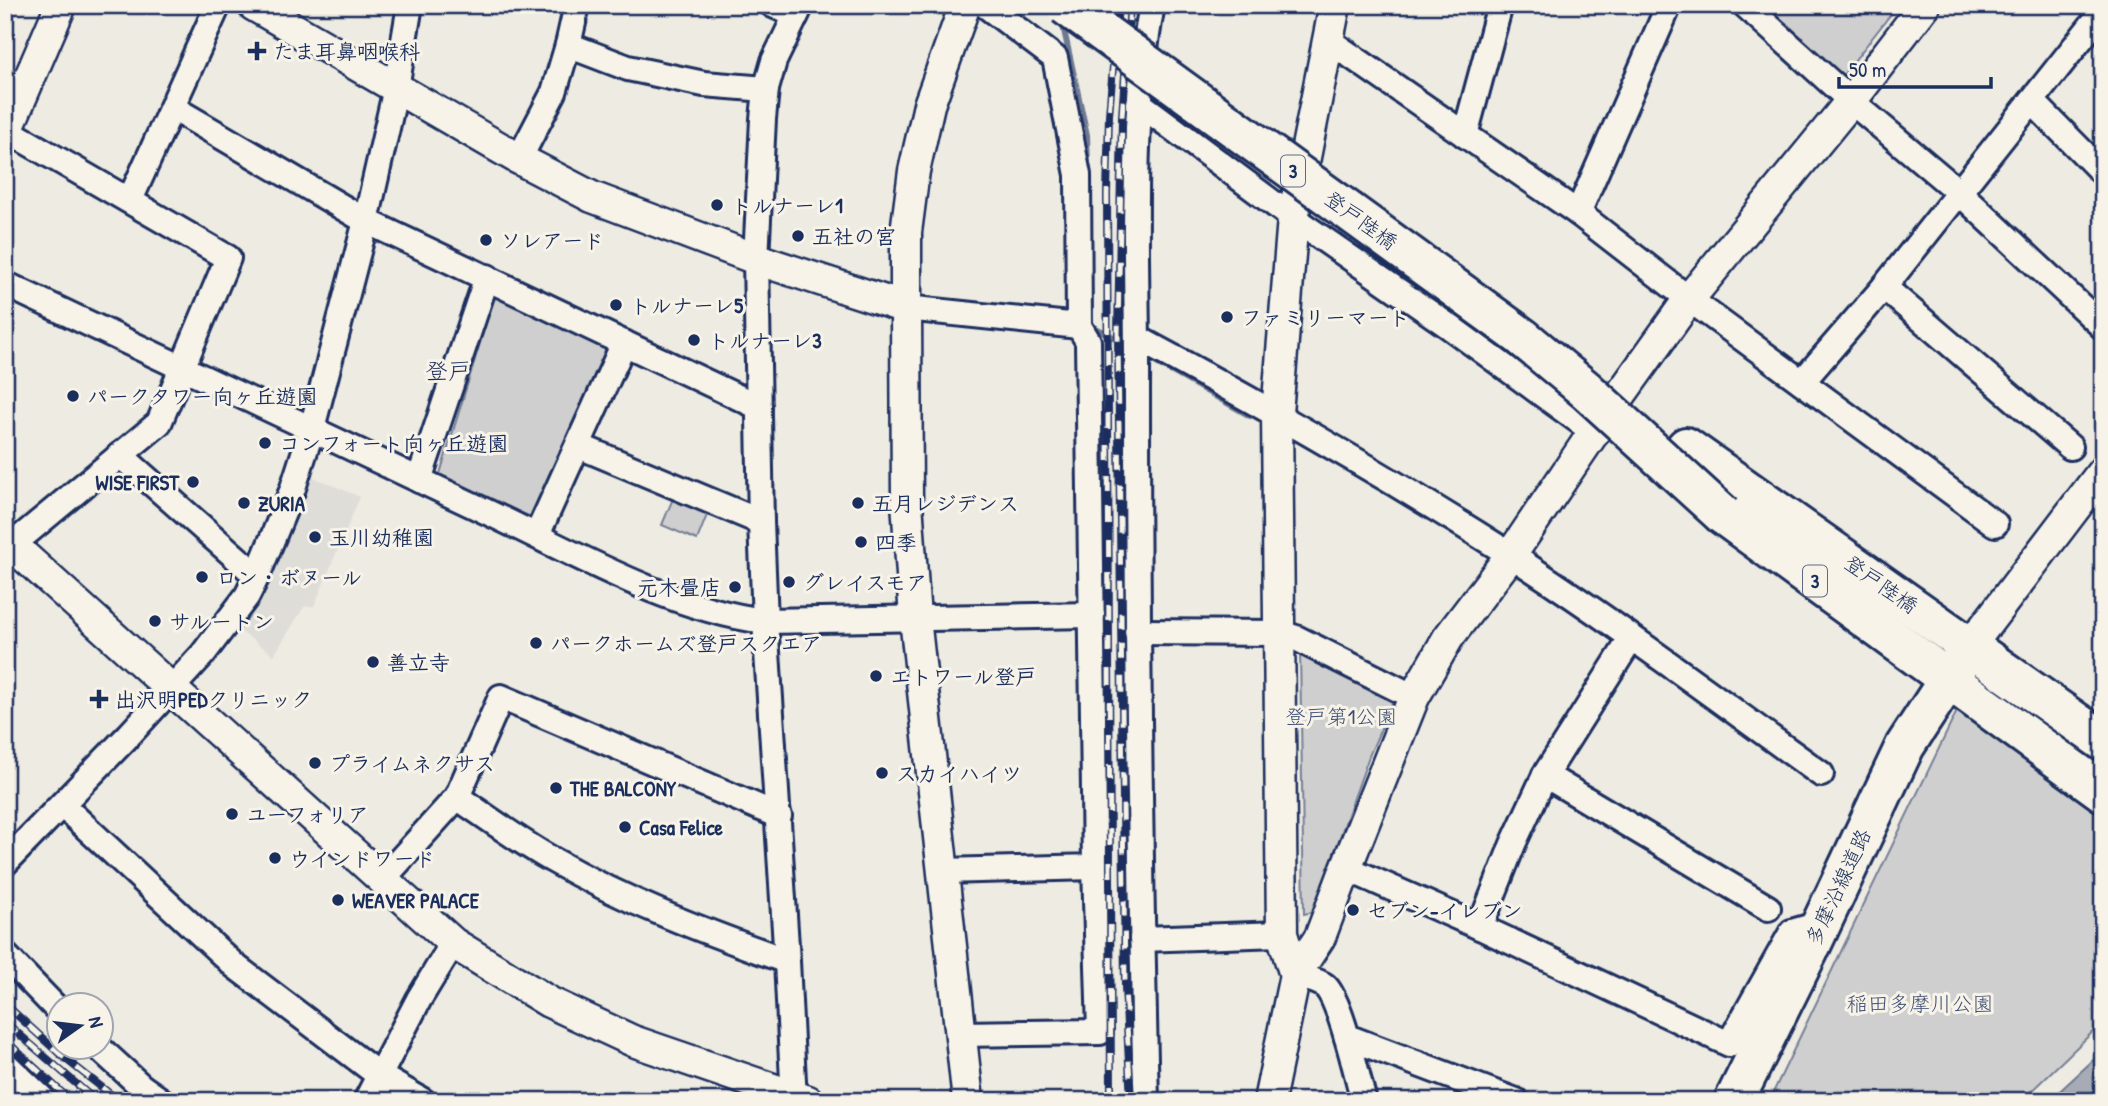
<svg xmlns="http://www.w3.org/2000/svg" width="2108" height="1106" font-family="'Patrick Hand','Klee One',sans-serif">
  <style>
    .built { fill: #deddd8 }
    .green { fill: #cfcfcf; stroke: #757f96; stroke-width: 2 }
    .water { fill: #a6abb5; stroke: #6e7992; stroke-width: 2 }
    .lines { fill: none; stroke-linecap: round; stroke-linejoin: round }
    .stream { stroke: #6e7992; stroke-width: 6 }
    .minor-casing { stroke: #1b2f5e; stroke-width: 30 }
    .tertiary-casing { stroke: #1b2f5e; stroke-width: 35 }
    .primary-casing { stroke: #1b2f5e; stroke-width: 44 }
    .minor { stroke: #f7f3e8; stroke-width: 24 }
    .tertiary { stroke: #f7f3e8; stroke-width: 30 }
    .primary { stroke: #f7f3e8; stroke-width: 38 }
    .rail-casing { stroke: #1b2f5e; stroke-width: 8 }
    .rail { stroke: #f7f3e8; stroke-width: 5; stroke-dasharray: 16; stroke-linecap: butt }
    .primary-bridge-casing { stroke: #1b2f5e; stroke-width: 44; stroke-linecap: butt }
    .primary-bridge { stroke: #f7f3e8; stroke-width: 38 }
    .poi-dot { fill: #1b2f5e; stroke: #f7f3e8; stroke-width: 2.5 }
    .labels { text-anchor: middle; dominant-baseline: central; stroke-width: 6; stroke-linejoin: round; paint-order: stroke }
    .shield { fill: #f7f3e8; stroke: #5d6a87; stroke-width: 2 }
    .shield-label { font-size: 19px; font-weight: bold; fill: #1b2f5e }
    .poi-label { font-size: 21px; font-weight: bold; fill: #1b2f5e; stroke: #f7f3e8; text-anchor: start }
    .street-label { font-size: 21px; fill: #1b2f5e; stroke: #f7f3e8 }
    .park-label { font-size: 21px; fill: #3f4f75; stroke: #f7f3e8 }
    .neighbourhood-label { font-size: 23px; fill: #1b2f5e; stroke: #f7f3e8 }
  </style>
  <rect width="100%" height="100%" fill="#eeebe2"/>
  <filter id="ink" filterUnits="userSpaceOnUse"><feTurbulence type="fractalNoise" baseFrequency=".0143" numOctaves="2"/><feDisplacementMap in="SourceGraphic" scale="14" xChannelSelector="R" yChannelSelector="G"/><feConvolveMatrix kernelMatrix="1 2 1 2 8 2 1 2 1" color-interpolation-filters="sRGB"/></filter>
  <g filter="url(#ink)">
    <polygon class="built" points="311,476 360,497 314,606 304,607 274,655 237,629 271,577"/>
    <g class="green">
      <polygon points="1782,5 1898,5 1843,75 1778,21 1775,13"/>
      <polygon points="495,294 607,348 531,517 439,477"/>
      <polygon points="674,496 709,510 697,540 662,525"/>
      <polygon points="1300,649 1390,695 1393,701 1369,756 1313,912 1304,914"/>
      <polygon points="1957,711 2103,817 2103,1022 2021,1101 1769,1101"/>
    </g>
    <polygon class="water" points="2103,1051 2103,1101 2049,1101"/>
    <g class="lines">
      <g class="stream">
        <polyline points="1062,21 1087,135 1088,168"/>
        <polyline points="1090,323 1090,325 1121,341 1130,348"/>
        <polyline points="1142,355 1250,416"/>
      </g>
      <defs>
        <g id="minor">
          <polyline points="773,5 796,15"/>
          <polyline points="1745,5 1851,101 1960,193 2103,327"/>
          <polyline points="1328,40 1578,213 1689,299 1995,524"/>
          <polyline points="568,45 628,68 704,84 766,89"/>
          <polyline points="2032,101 2103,173"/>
          <polyline points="1139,103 1293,218 1450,327 1594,432"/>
          <polyline points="173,108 366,221 759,407"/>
          <polyline points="5,129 228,258 159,423 12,545"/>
          <polyline points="1465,135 1500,5"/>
          <polyline points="519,159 554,92 568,45 577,5"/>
          <polyline points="130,200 218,5"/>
          <polyline points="1578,213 1669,5"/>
          <path d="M5 284C165 361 325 437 485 511 572 552 669 609 765 621L1092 615"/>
          <polyline points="1884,287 2070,447"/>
          <polyline points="906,308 1079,326"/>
          <path d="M1137 338C1264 406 1388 477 1509 554 1616 623 1718 700 1821 774"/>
          <polyline points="1802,382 1884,287 2103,11"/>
          <polyline points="579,446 761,522"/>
          <polyline points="120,455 257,576"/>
          <polyline points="419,480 487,277"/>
          <polyline points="537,535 624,343"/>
          <polyline points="1137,632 1280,633 1296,638 1414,697"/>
          <polyline points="1545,775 1768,908"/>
          <path d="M457 797C488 818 519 841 551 859 626 902 706 932 787 961"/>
          <polyline points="62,805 235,966 380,1076 423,1101"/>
          <polyline points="5,863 129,735 203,654 247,596 257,576 292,491 311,432 366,221 396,88 410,5"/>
          <polyline points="1346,868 1480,927 1729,1044 1792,932 1816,925 1822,921"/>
          <polyline points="943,871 1095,867 1088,341 1079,326 1078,175 1055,58 985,5"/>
          <polyline points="382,880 457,797 501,697 779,816"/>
          <polyline points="1480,927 1513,844 1545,775 1631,639"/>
          <polyline points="1142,939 1282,934"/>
          <polyline points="5,955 60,1012"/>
          <path d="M1295 975C1304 978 1318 980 1325 986 1341 1001 1357 1077 1364 1101"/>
          <polyline points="961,1034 1100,1032 1095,867"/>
          <polyline points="1347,1037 1516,1101"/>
          <polyline points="97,1046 142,1087 162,1101"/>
          <polyline points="366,1101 419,999 453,943"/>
          <polyline points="794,1101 787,961 765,621 761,522 756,259 763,119 766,89 774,61 801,5"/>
          <path d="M1146 1101C1140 864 1137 627 1137 390 1138 261 1128 132 1152 5"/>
        </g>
        <g id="tertiary">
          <polyline points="253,5 519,159 592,197 756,259 906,308"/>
          <polyline points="965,5 929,105 914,171 906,232 906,308 907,502 915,618 968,1101"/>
          <polyline points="5,135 61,5"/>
          <polyline points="5,539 453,943 549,1002 633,1041 808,1101"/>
          <polyline points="1970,646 2103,471"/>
          <polyline points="1295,975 1282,934 1277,413 1293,218 1335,5"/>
          <polyline points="5,1068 40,1101"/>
          <polyline points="1269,1101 1295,975 1320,937 1346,868 1414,697 1448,638 1511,555 1594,432 1689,299 1851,101 1925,5"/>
        </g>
        <g id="primary">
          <polyline points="1686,447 2103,741"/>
          <polyline points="1723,515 2103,792"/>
          <polyline points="1734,1101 1808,952 1905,746 1970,646"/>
        </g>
      </defs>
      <use href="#minor" class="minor-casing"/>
      <use href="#tertiary" class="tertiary-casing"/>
      <use href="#primary" class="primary-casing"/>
      <use href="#minor" class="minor"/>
      <use href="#tertiary" class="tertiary"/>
      <use href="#primary" class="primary"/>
      <defs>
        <g id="rail">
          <polyline points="1130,5 1122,116 1118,334 1125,987 1131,1101"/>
          <polyline points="5,1004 62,1056 119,1101"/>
          <polyline points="5,1022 96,1101"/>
          <polyline points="5,1040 71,1101"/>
          <polyline points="1111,1101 1107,194 1109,115 1118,5"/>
        </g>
      </defs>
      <use href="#rail" class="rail-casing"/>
      <use href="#rail" class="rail"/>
      <defs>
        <polyline id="primary-bridge" points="1065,5 1522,337 1586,390 1723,515"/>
      </defs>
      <use href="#primary-bridge" class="primary-bridge-casing"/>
      <use href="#primary-bridge" class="primary-bridge"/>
    </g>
  </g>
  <g class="poi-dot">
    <path d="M253.5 40.5h7v7h7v7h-7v7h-7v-7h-7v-7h7z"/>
    <circle cx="717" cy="205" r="7"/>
    <circle cx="798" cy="236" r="7"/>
    <circle cx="486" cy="240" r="7"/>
    <circle cx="616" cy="305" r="7"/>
    <circle cx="1227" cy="317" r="7"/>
    <circle cx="694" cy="340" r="7"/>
    <circle cx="73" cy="396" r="7"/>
    <circle cx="265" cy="443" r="7"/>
    <circle cx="193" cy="482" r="7"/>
    <circle cx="244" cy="503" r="7"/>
    <circle cx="858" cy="503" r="7"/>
    <circle cx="315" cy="537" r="7"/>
    <circle cx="861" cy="542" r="7"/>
    <circle cx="202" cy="577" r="7"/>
    <circle cx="789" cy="582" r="7"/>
    <circle cx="735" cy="587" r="7"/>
    <circle cx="155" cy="621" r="7"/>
    <circle cx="536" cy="643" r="7"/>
    <circle cx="373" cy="662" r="7"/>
    <circle cx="876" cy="676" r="7"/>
    <path d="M95.5 688.5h7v7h7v7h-7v7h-7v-7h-7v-7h7z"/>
    <circle cx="315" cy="763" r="7"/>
    <circle cx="882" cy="773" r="7"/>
    <circle cx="556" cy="788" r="7"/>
    <circle cx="232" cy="814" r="7"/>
    <circle cx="625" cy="827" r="7"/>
    <circle cx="275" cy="858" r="7"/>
    <circle cx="338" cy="900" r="7"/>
    <circle cx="1353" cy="910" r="7"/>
  </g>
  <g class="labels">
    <g class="shield">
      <rect x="1281" y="155.5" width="24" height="31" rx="5"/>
      <rect x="1803" y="565.5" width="24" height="31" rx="5"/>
    </g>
    <g class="shield-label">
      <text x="1293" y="171">3</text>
      <text x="1815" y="581">3</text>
    </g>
    <g class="poi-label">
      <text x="273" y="51">たま耳鼻咽喉科</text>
      <text x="731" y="205">トルナーレ1</text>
      <text x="812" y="236">五社の宮</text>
      <text x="500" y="240">ソレアード</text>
      <text x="630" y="305">トルナーレ5</text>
      <text x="1241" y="317">ファミリーマート</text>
      <text x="708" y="340">トルナーレ3</text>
      <text x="87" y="396">パークタワー向ヶ丘遊園</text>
      <text x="279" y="443">コンフォート向ヶ丘遊園</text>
      <text x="179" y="482" text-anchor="end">WISE FIRST</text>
      <text x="258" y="503">ZURIA</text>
      <text x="872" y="503">五月レジデンス</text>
      <text x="329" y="537">玉川幼稚園</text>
      <text x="875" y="542">四季</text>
      <text x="216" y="577">ロン・ボヌール</text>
      <text x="803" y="582">グレイスモア</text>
      <text x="721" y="587" text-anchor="end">元木畳店</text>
      <text x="169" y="621">サルートン</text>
      <text x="550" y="643">パークホームズ登戸スクエア</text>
      <text x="387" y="662">善立寺</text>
      <text x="890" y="676">エトワール登戸</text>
      <text x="115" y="699">出沢明PEDクリニック</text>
      <text x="329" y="763">プライムネクサス</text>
      <text x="896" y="773">スカイハイツ</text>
      <text x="570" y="788">THE BALCONY</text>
      <text x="246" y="814">ユーフォリア</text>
      <text x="639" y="827">Casa Felice</text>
      <text x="289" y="858">ウインドワード</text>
      <text x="352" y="900">WEAVER PALACE</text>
      <text x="1367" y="910">セブン-イレブン</text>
    </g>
    <g class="street-label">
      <text transform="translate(1361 220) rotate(36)">登戸陸橋</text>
      <text transform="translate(1881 584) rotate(35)">登戸陸橋</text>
      <text transform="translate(1838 887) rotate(-65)">多摩沿線道路</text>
    </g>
    <g class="park-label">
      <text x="1341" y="716">登戸第1公園</text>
      <text x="1920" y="1003">稲田多摩川公園</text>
    </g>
    <g class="neighbourhood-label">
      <text x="448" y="370">登戸</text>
    </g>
  </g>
  <rect width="2108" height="1106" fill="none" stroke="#f7f3e8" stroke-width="28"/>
  <rect x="14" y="14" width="2080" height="1078" fill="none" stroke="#1b2f5e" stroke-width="2.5" filter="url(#ink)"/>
  <g transform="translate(80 1026) rotate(76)"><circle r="33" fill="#f7f3e8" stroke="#9fa5b1" stroke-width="2"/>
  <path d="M0-5L12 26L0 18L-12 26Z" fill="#1b2f5e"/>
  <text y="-10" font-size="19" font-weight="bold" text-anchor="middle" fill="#1b2f5e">N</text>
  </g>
  <path d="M1839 77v10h152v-10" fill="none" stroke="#1b2f5e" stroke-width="3.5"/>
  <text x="1849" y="77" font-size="21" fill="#1b2f5e" stroke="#f7f3e8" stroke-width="5" paint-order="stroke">50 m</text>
</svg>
